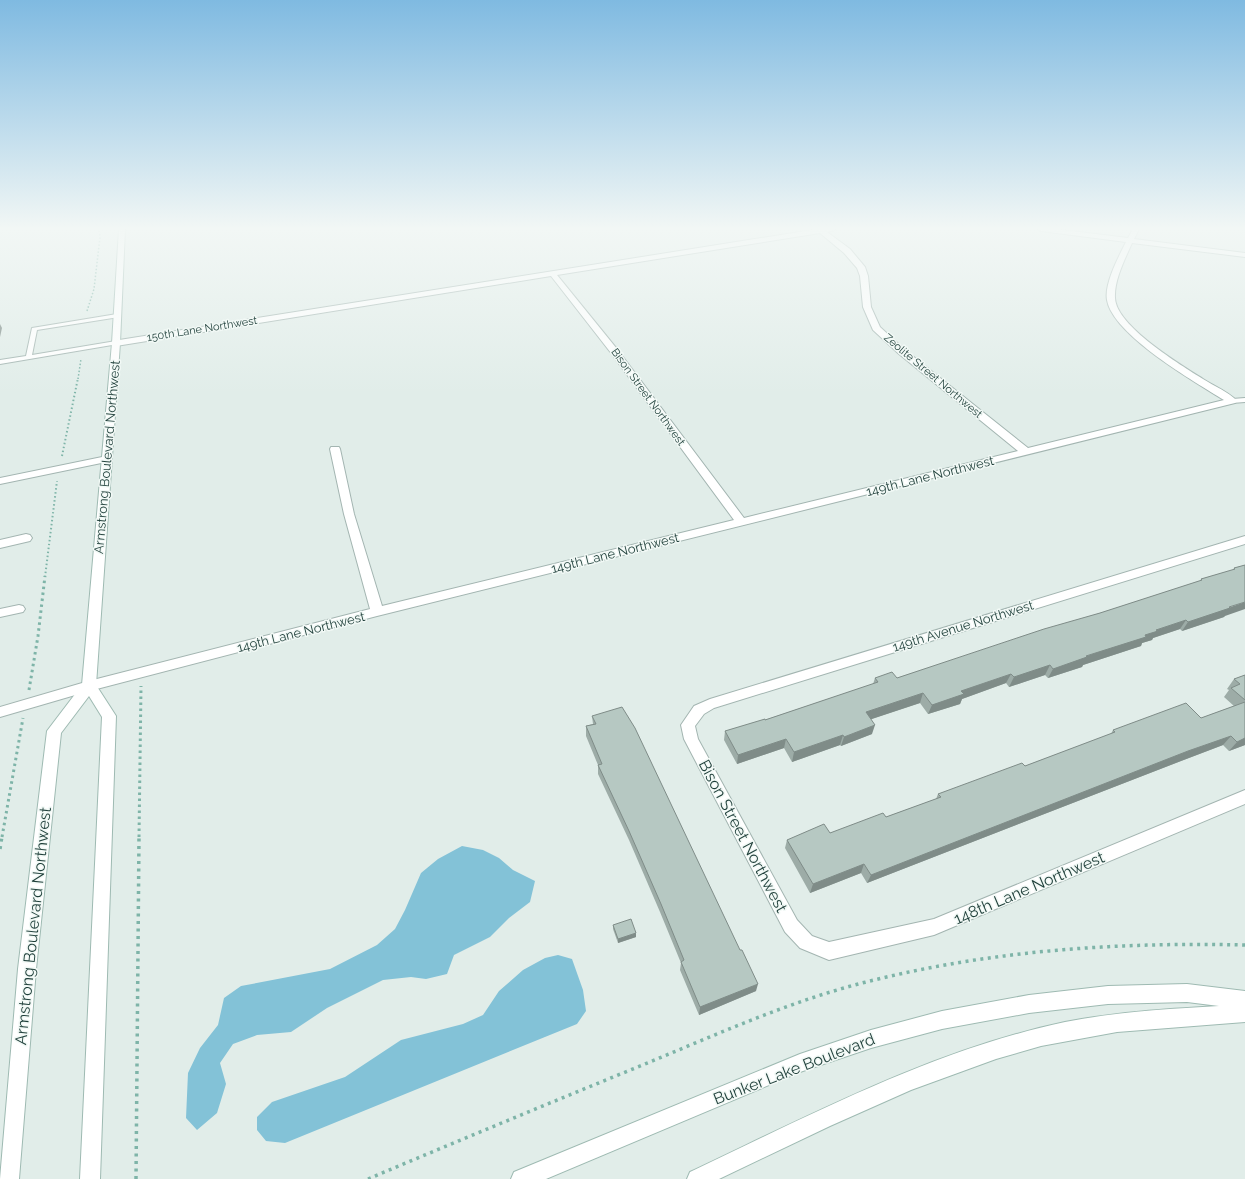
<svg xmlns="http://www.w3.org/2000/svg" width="1245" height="1179" font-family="Raleway,sans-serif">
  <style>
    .water { fill: #83c2d7 }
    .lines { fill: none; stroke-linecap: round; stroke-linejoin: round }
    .lane-casing { stroke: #a3b5b1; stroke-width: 2 }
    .street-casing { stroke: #a3b5b1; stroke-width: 2 }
    .secondary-casing { stroke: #9ebab2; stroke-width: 2 }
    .path-far3 { stroke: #7eb4a8; stroke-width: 1.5; stroke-dasharray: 1.5 2; stroke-linecap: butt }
    .path-far2 { stroke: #7eb4a8; stroke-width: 2; stroke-dasharray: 1.5 2.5; stroke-linecap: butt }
    .path-far1 { stroke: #7eb4a8; stroke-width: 3; stroke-dasharray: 2.5 3.5; stroke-linecap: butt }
    .path { stroke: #7eb4a8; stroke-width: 3.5; stroke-dasharray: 3 4.5; stroke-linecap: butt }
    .lane { fill: #fff; fill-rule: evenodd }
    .street { fill: #fff; fill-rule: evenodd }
    .secondary { fill: #fff; fill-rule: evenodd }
    .wall { fill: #9daca7 }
    .shaded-wall { fill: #7f8c88 }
    .building { fill: #b6c8c2; stroke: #7f8c88 }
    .labels { text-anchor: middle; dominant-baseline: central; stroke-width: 3; stroke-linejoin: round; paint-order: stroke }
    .far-street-label { font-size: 11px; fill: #1f3f3a; stroke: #f2f9f6 }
    .street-label { font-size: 13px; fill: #1f3f3a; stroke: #f2f9f6 }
    .near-street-label { font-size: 16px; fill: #1f3f3a; stroke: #f2f9f6 }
  </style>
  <rect width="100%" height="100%" fill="#e1ede9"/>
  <g class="water">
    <polygon points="462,846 483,850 499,858 513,870 535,881 530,902 509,918 490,937 454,955 447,974 426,979 411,977 383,980 327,1008 291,1032 257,1035 233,1044 220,1063 226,1084 217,1113 197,1130 186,1118 188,1073 200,1048 218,1025 224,998 241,986 330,969 377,945 395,929 405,910 421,873 438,859"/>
    <polygon points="558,955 572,959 583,990 586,1011 577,1024 285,1143 266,1141 257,1130 257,1117 272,1102 345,1077 401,1040 463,1024 483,1015 499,991 523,970 545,958"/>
  </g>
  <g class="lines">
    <defs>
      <g id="lane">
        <polygon points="117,314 119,315 119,317 37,330 32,355 116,341 119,343 118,344 0,364 0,360 26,356 32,328"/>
        <polygon points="1245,398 1245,402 1232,403 1229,401 1232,399"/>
      </g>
      <g id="street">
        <path d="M818 229H835L834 230 827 232 850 249 865 267 868 276 871 307 880 327 905 350 1028 448 1224 400C1195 382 1113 335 1107 300 1104 284 1119 256 1126 242L1041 231 1038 229H1055L1128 238 1133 229H1139L1134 239 1245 253V257L1132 243C1125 259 1114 280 1115 298 1116 326 1181 365 1203 379 1214 386 1229 392 1237 401L1235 403 377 616 89 691 0 717V707L89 681 370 609 344 514 330 449 331 447H339L340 449 354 514 382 606 734 520 611 353 551 276 116 346 113 345 112 343 113 341ZM820 233 844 253 857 268 860 276 863 307 873 330 899 354 1018 451 744 518 617 349 557 275Z"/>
        <polygon points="107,456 111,457 112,459 111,461 0,484 0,478"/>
        <polygon points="26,534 30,535 32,538 30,541 0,548 0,540"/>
        <polygon points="1245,536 1245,544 714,708 704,714 695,726 698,739 797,920 812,936 829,942 934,919 1245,790 1245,804 934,935 829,960 800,948 785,932 684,739 681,725 694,706 710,699"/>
        <polygon points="19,605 23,606 25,609 23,612 0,617 0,609"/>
      </g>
      <g id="secondary">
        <polygon points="119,229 125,229 120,343 96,685 116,716 100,1179 80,1179 102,717 89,696 61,733 36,969 19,1179 0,1179 18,969 47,731 82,685 112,343"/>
        <path d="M1187 984 1245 991V1022L1117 1032 1041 1046 996 1059 911 1090 830 1126 719 1179H687L690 1172C811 1115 933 1050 1065 1022 1116 1012 1167 1009 1219 1006L1187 1002 1108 1004 1029 1013 942 1029 871 1048 800 1072 546 1179H511L514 1172 800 1054 871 1030 942 1011 1029 995 1108 986Z"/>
      </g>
    </defs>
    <use href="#lane" class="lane-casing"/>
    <use href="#street" class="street-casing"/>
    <use href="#secondary" class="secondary-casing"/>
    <g class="path-far3">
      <polyline points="87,311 94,289 100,237 99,229"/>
      <polyline points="78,379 81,359"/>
    </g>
    <g class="path-far2">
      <polyline points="62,456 78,378"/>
      <polyline points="45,577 57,481"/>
    </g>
    <g class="path-far1">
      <polyline points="29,690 38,636 45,576"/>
      <polyline points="2,837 23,718"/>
      <polyline points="139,837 141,686"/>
    </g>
    <g class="path">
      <polyline points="0,849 2,836"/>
      <polyline points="136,1179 139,836"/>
      <path d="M368 1179C460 1140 552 1102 645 1064 720 1033 795 999 874 980 996 950 1120 942 1245 945"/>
    </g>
    <use href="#lane" class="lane"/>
    <use href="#street" class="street"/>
    <use href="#secondary" class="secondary"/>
  </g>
  <g class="wall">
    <polygon points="1245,565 1224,617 1182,631 1180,629 1153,638 1152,640 1142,643 1141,646 1083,665 1082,667 1048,678 1045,675 1009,687 1006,683 962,699 960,704 928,714 920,703 871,719 872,734 841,746 840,745 792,762 784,748 737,764 724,740 725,731 765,720 873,684 875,678 897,678 1200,581 1201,579 1233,570 1234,568"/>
    <polygon points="1245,675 1245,745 1229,751 1223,745 1181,761 867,883 861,873 810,893 785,848 787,840 830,833 886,817 936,799 938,794 1025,766 1111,734 1113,730 1201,718 1234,706 1224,697 1229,690 1227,689 1234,679"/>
    <polygon points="592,716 756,991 699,1015 680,970 681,963 660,912 629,840 598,774 598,765 586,736 586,726 593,724"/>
    <polygon points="613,925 636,933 636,937 618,943 613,929"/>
  </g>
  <g class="shaded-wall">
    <polygon points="0,324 2,328 0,337"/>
    <polygon points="1245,602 1245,609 1225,616 1224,617 1182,631 1188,622"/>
    <polygon points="1186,620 1180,629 1153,638 1152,640 1142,643 1141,646 1083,665 1082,667 1048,678 1053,669 1156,630"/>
    <polygon points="1050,665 1045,675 1009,687 1014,677"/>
    <polygon points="1011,674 1006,683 962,699 960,704 928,714 932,705 961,691"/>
    <polygon points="923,693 920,703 863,722 866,712"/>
    <polygon points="875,725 872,734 841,746 844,737"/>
    <polygon points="843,735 840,745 792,762 794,752"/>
    <polygon points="1231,736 1223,745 1181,761 867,883 871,875 1188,751"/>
    <polygon points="1245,736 1245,745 1229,751 1237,742"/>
    <polygon points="786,739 784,748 737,764 738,755"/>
    <polygon points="864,864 861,873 810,893 813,884"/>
    <polygon points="636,933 636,937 618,943 618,939"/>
    <polygon points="758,984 756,991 699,1015 700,1007"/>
  </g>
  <g class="building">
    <polygon points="1245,565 1245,602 1229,607 1230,608 1188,622 1186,620 1156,630 1158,631 1145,635 1146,637 1086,656 1087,657 1053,669 1050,665 1014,677 1011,674 961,691 964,694 932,705 923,693 866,712 875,725 844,737 843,735 794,752 786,739 738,755 725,731 765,719 765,720 878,682 875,678 892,672 897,678 1044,629 1100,613 1202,580 1201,579 1235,569 1234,568"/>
    <polygon points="1245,675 1245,700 1231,688 1240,684 1234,679"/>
    <polygon points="1245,702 1245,738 1237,742 1231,736 1188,751 871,875 864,864 813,884 787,840 824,824 830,833 883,813 886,817 941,797 938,794 1022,763 1025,766 1115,732 1113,730 1186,703 1201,718"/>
    <polygon points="622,707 635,728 740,950 742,950 758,984 700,1007 681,962 684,960 661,904 629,831 598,765 602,764 586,726 596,724 592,716"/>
    <polygon points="631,919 636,933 618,939 613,925"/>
  </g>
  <linearGradient id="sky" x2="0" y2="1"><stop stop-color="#7fbae1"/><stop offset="0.58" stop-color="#f2f7f5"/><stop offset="1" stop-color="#f2f7f5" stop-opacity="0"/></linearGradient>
  <rect width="1245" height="394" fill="url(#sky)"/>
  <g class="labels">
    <g class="far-street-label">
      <text transform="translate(202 329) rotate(-9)">150th Lane Northwest</text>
      <text transform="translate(933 376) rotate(40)">Zeolite Street Northwest</text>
      <text transform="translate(648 397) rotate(54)">Bison Street Northwest</text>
    </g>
    <g class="street-label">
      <text transform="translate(107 457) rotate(-85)">Armstrong Boulevard Northwest</text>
      <text transform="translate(930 476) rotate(-14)">149th Lane Northwest</text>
      <text transform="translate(615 553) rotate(-14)">149th Lane Northwest</text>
      <text transform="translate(963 626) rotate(-17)">149th Avenue Northwest</text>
      <text transform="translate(301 632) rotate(-14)">149th Lane Northwest</text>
    </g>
    <g class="near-street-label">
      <text transform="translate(743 836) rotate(62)">Bison Street Northwest</text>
      <text transform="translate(1029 888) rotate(-23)">148th Lane Northwest</text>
      <text transform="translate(33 926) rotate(-84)">Armstrong Boulevard Northwest</text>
      <text transform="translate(794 1069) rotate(-21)">Bunker Lake Boulevard</text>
    </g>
  </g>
</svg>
